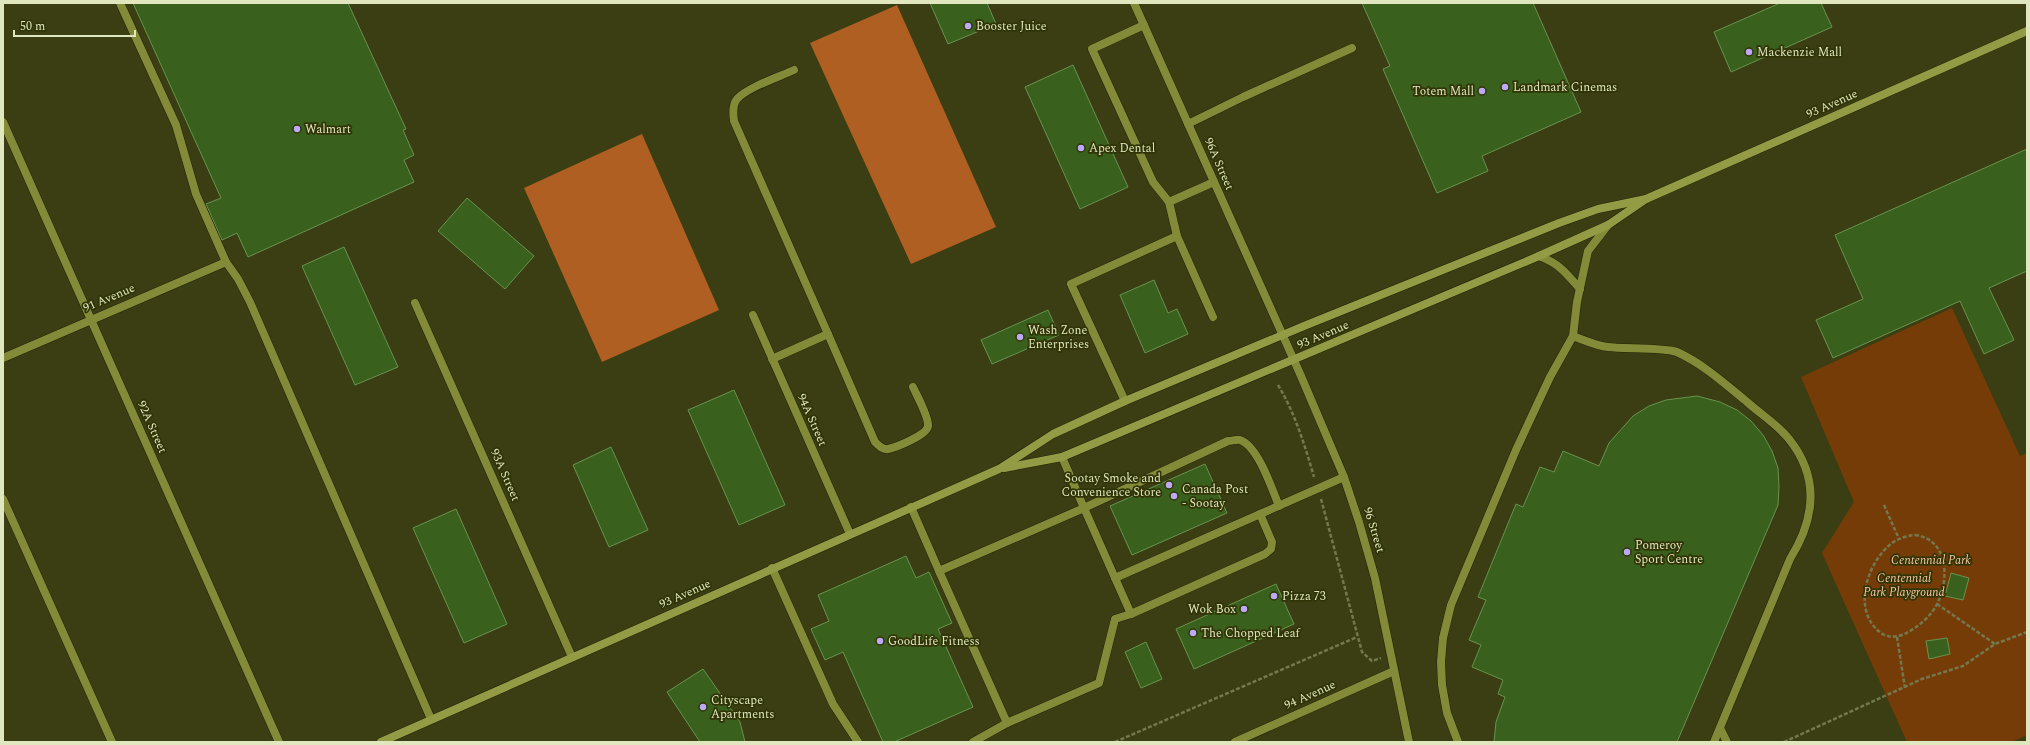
<svg xmlns="http://www.w3.org/2000/svg" width="2030" height="745" font-family="Spectral,serif">
  <style>
    .green { fill: #763c08 }
    .forest { fill: #ae5f21 }
    .building { fill: #39601c; stroke: #69934f }
    .lines { fill: none; stroke-linecap: round; stroke-linejoin: round }
    .service-casing { stroke: #21240a; stroke-width: 9 }
    .minor-casing { stroke: #21240a; stroke-width: 9 }
    .tertiary-casing { stroke: #21240a; stroke-width: 9 }
    .secondary-casing { stroke: #21240a; stroke-width: 9 }
    .path { stroke: #73784d; stroke-width: 2.5; stroke-dasharray: 4 2; stroke-linecap: butt }
    .service { stroke: #838b39; stroke-width: 8 }
    .minor { stroke: #838b39; stroke-width: 8 }
    .tertiary { stroke: #838b39; stroke-width: 8 }
    .secondary { stroke: #939c44; stroke-width: 8 }
    .poi-dot { fill: #bcaaf6; stroke: #303406; stroke-width: 1.5 }
    .labels { text-anchor: middle; dominant-baseline: central; stroke-width: 3.5; stroke-linejoin: round; paint-order: stroke }
    .poi-label { font-size: 12px; fill: #e0e7be; stroke: #303406; text-anchor: start }
    .street-label { font-size: 12px; fill: #e0e7be; stroke: #303406 }
    .park-label { font-size: 12px; font-style: italic; fill: #fac6a4; stroke: #303406 }
  </style>
  <rect width="100%" height="100%" fill="#3a3e12"/>
  <polygon class="green" points="1952,308 2020,456 2027,453 2027,735 2012,742 1907,742 1822,553 1854,502 1801,377"/>
  <g class="forest">
    <polygon points="897,5 996,227 911,264 810,43"/>
    <polygon points="642,134 719,310 602,362 524,188"/>
  </g>
  <g class="building">
    <polygon points="133,3 348,3 406,129 403,130 414,155 404,160 414,182 248,257 237,233 222,240 206,204 221,198"/>
    <polygon points="930,3 987,3 996,24 948,44"/>
    <polygon points="1362,3 1533,3 1581,112 1482,156 1488,171 1437,193 1383,69 1390,66"/>
    <polygon points="1780,3 1821,3 1832,27 1731,72 1714,32"/>
    <polygon points="1073,65 1128,187 1080,209 1025,87"/>
    <polygon points="2027,149 2027,271 1989,288 2014,340 1984,354 1960,301 1833,358 1816,320 1863,299 1835,235"/>
    <polygon points="467,198 534,256 505,289 438,231"/>
    <polygon points="344,247 398,367 355,385 302,266"/>
    <polygon points="1154,280 1168,313 1177,309 1188,334 1145,353 1120,295"/>
    <polygon points="1048,310 1059,335 992,364 981,340"/>
    <polygon points="734,390 785,505 739,525 688,410"/>
    <polygon points="1697,396 1720,402 1737,410 1751,421 1763,435 1772,451 1778,468 1779,486 1778,505 1677,742 1494,742 1496,722 1505,697 1498,694 1503,680 1472,667 1481,645 1469,640 1486,600 1478,597 1516,504 1523,507 1540,467 1554,472 1563,451 1599,466 1609,443 1633,416 1649,406 1666,400"/>
    <polygon points="611,447 648,530 609,547 573,465"/>
    <polygon points="1205,464 1227,513 1132,555 1110,506"/>
    <polygon points="456,509 507,624 464,643 413,528"/>
    <polygon points="906,556 916,578 929,572 952,623 938,629 973,707 894,742 883,742 843,652 825,660 811,629 829,621 818,595"/>
    <polygon points="1951,573 1969,578 1963,600 1945,596"/>
    <polygon points="1276,584 1294,624 1194,669 1176,629"/>
    <polygon points="1947,638 1950,654 1929,659 1926,641"/>
    <polygon points="1146,642 1162,679 1141,688 1125,652"/>
    <polygon points="703,669 740,722 745,742 700,742 667,692"/>
  </g>
  <g class="lines">
    <defs>
      <g id="service">
        <polyline points="120,3 176,125 196,194 226,262 238,279 250,302 431,719"/>
        <polyline points="1144,25 1092,49 1153,182 1169,202 1177,236"/>
        <polyline points="1188,124 1243,97 1352,48"/>
        <polyline points="1169,202 1214,182"/>
        <path d="M1539 256C1560 264 1566 273 1580 289"/>
        <path d="M828 334 875 442C879 446 883 450 888 449 897 447 927 435 928 426 929 417 917 396 913 387"/>
        <path d="M1573 336C1584 340 1597 346 1608 347 1623 349 1665 347 1677 352 1703 364 1724 383 1746 401 1759 413 1778 425 1789 439 1820 478 1815 519 1790 559L1714 742"/>
        <path d="M772 359 828 334 734 121C733 114 732 105 737 99 748 87 779 77 794 70"/>
        <polyline points="1125,401 1071,284 1177,236 1213,317"/>
        <path d="M1062 457 1084 508 1228 441C1232 441 1237 439 1240 440 1258 446 1272 489 1279 506"/>
        <polyline points="3,499 112,742"/>
        <polyline points="911,507 939,571 1084,508 1115,578 1344,477"/>
        <polyline points="772,568 833,704 858,742"/>
        <polyline points="939,571 1007,723 973,742"/>
        <polyline points="1131,614 1265,554 1271,549 1272,542 1260,514"/>
        <polyline points="1007,723 1099,683 1115,619 1131,614 1115,578"/>
        <polyline points="1720,728 1727,742"/>
        <polyline points="1458,742 1447,713 1442,685 1441,662 1443,638 1451,605 1516,450 1550,377 1573,336 1577,302 1588,251 1608,225"/>
      </g>
      <g id="minor">
        <polyline points="415,303 572,657"/>
        <polyline points="753,315 850,534"/>
        <polyline points="3,358 226,262"/>
        <polyline points="1235,742 1394,671"/>
      </g>
      <g id="tertiary">
        <polyline points="1134,3 1301,376 1344,477 1359,522 1375,578 1409,742"/>
        <polyline points="3,122 279,742"/>
      </g>
      <g id="secondary">
        <polyline points="1004,468 1062,457 1539,256 1608,225 1646,199 2027,31"/>
        <polyline points="381,742 999,469 1053,434 1125,401 1304,326 1559,223 1598,209 1646,199"/>
      </g>
    </defs>
    <use href="#service" class="service-casing"/>
    <use href="#minor" class="minor-casing"/>
    <use href="#tertiary" class="tertiary-casing"/>
    <use href="#secondary" class="secondary-casing"/>
    <g class="path">
      <path d="M1278 385C1295 413 1305 446 1314 477"/>
      <polyline points="1321,499 1362,652 1372,661 1381,658"/>
      <polyline points="1884,505 1899,539"/>
      <path d="M1915 535C1948 539 1950 579 1937 604 1931 616 1921 624 1910 631 1901 637 1889 639 1881 633 1851 611 1867 562 1892 543 1899 538 1907 536 1915 535Z"/>
      <polyline points="1937,604 1995,644"/>
      <polyline points="1897,637 1905,688"/>
      <polyline points="1115,742 1357,637"/>
      <polyline points="1784,742 1922,679 1963,666 1995,644 2027,632"/>
    </g>
    <use href="#service" class="service"/>
    <use href="#minor" class="minor"/>
    <use href="#tertiary" class="tertiary"/>
    <use href="#secondary" class="secondary"/>
  </g>
  <g class="poi-dot">
    <circle cx="968" cy="26" r="4"/>
    <circle cx="1749" cy="52" r="4"/>
    <circle cx="1505" cy="87" r="4"/>
    <circle cx="1482" cy="91" r="4"/>
    <circle cx="297" cy="129" r="4"/>
    <circle cx="1081" cy="148" r="4"/>
    <circle cx="1020" cy="337" r="4"/>
    <circle cx="1169" cy="485" r="4"/>
    <circle cx="1174" cy="496" r="4"/>
    <circle cx="1627" cy="552" r="4"/>
    <circle cx="1274" cy="596" r="4"/>
    <circle cx="1244" cy="609" r="4"/>
    <circle cx="1193" cy="633" r="4"/>
    <circle cx="880" cy="641" r="4"/>
    <circle cx="703" cy="707" r="4"/>
  </g>
  <g class="labels">
    <g class="poi-label">
      <text x="976" y="26">Booster Juice</text>
      <text x="1757" y="52">Mackenzie Mall</text>
      <text x="1513" y="87">Landmark Cinemas</text>
      <text x="1474" y="91" text-anchor="end">Totem Mall</text>
      <text x="305" y="129">Walmart</text>
      <text x="1089" y="148">Apex Dental</text>
      <text x="1028" y="330">Wash Zone<tspan x="1028" dy="14">Enterprises</tspan></text>
      <text x="1161" y="478" text-anchor="end">Sootay Smoke and<tspan x="1161" dy="14">Convenience Store</tspan></text>
      <text x="1182" y="489">Canada Post<tspan x="1182" dy="14">- Sootay</tspan></text>
      <text x="1635" y="545">Pomeroy<tspan x="1635" dy="14">Sport Centre</tspan></text>
      <text x="1282" y="596">Pizza 73</text>
      <text x="1236" y="609" text-anchor="end">Wok Box</text>
      <text x="1201" y="633">The Chopped Leaf</text>
      <text x="888" y="641">GoodLife Fitness</text>
      <text x="711" y="700">Cityscape<tspan x="711" dy="14">Apartments</tspan></text>
    </g>
    <g class="street-label">
      <text transform="translate(1832 104) rotate(-24)">93 Avenue</text>
      <text transform="translate(1219 164) rotate(66)">96A Street</text>
      <text transform="translate(109 298) rotate(-23)">91 Avenue</text>
      <text transform="translate(1323 335) rotate(-23)">93 Avenue</text>
      <text transform="translate(812 420) rotate(66)">94A Street</text>
      <text transform="translate(152 427) rotate(66)">92A Street</text>
      <text transform="translate(505 475) rotate(66)">93A Street</text>
      <text transform="translate(1374 530) rotate(73)">96 Street</text>
      <text transform="translate(685 594) rotate(-24)">93 Avenue</text>
      <text transform="translate(1310 695) rotate(-24)">94 Avenue</text>
    </g>
    <g class="park-label">
      <text x="1931" y="560">Centennial Park</text>
      <text x="1904" y="578">Centennial<tspan x="1904" dy="14">Park Playground</tspan></text>
    </g>
  </g>
  <rect width="2030" height="745" fill="none" stroke="#e0e7be" stroke-width="8"/>
  <path d="M14 30v6h121v-6" fill="none" stroke="#e0e7be" stroke-width="2"/>
  <text x="20" y="30" font-size="12" fill="#e0e7be" stroke="#303406" stroke-width="3" paint-order="stroke">50 m</text>
</svg>
